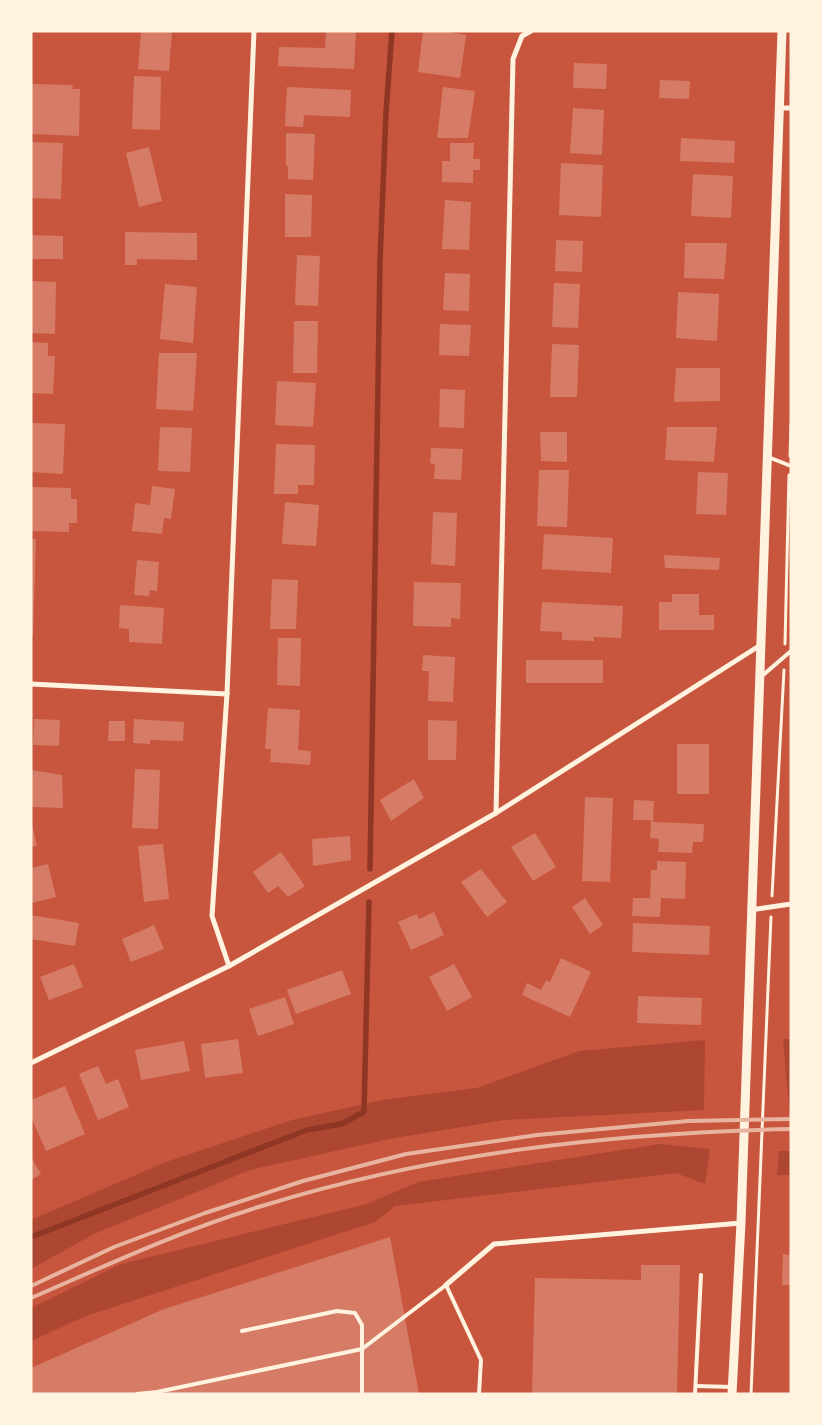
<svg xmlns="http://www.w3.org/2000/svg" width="822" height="1425" font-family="'Fira Sans',sans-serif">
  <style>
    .green { fill: #ae4732 }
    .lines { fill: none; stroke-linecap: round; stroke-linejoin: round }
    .stream { stroke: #8f3625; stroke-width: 5.5 }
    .building { fill: #d67c66 }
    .path { stroke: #fff3e0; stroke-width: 3 }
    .service { stroke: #fff3e0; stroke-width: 4 }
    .minor { stroke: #fff3e0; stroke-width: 5 }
    .tertiary { stroke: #fff3e0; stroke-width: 9 }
    .rail { stroke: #e9b49f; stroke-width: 4 }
  </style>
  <rect width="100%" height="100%" fill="#c8553d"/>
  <g class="green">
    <polygon points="783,1039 791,1039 791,1107 789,1107"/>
    <polygon points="705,1040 704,1110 504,1120 389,1139 250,1170 94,1234 31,1269 31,1220 166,1162 292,1120 382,1100 477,1088 579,1051"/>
    <polygon points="660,1144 710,1149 705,1184 676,1173 395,1206 375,1222 86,1316 31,1341 31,1308 121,1264 367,1204 418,1182"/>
    <polygon points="779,1151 791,1151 791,1175 777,1175"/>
  </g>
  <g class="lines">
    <g class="stream">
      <polyline points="370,869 380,261 386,112 392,31"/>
      <polyline points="31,1237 307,1130 341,1124 364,1112 369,902"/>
    </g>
  </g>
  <g class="building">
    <polygon points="141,31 172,31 169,71 138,69"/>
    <polygon points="326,31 356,31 354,69 278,66 279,47 325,48"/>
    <polygon points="423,31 443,31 466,35 460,78 418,72"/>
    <polygon points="574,63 607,64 606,89 573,88"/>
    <polygon points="134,76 161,77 160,130 132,129"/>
    <polygon points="660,80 690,81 689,99 659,98"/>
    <polygon points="31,84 73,85 72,89 80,89 79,136 31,134"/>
    <polygon points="287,87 351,90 350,117 304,115 303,127 285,126"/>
    <polygon points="443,87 475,91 468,138 437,138"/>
    <polygon points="573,108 604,110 602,155 570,153"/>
    <polygon points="286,133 315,134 313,180 288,179 288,166 286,166"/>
    <polygon points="681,138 735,141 734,163 680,161"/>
    <polygon points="32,142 63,143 61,199 31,198"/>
    <polygon points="450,143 474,143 473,159 480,159 480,170 473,170 473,183 442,182 442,161 450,161"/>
    <polygon points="149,147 162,201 139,207 126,153"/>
    <polygon points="561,163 603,165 601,217 559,215"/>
    <polygon points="693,174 733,176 731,218 691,216"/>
    <polygon points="285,194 312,195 311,237 285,237"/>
    <polygon points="445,200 471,202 469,250 442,249"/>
    <polygon points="125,232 197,233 197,260 137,259 137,265 125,265"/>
    <polygon points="31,235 63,236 63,259 31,259"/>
    <polygon points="556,240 583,241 582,272 555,271"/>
    <polygon points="685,243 727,243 724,279 684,278"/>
    <polygon points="297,255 320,256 318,306 295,305"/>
    <polygon points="445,273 470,274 469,311 443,310"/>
    <polygon points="31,281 56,282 55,334 31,333"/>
    <polygon points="554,283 580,284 578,328 552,327"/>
    <polygon points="165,284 197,287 193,343 160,339"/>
    <polygon points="678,292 719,294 717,341 676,338"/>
    <polygon points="294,321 318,321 317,373 293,373"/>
    <polygon points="440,324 471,325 469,356 439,355"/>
    <polygon points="31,342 48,343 48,356 55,356 53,394 31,393"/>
    <polygon points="552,344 579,345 577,397 550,397"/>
    <polygon points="159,353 197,353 193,411 156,409"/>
    <polygon points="676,368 720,368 720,401 674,402"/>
    <polygon points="277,381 316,383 313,427 275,425"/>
    <polygon points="440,389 465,390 464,428 439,427"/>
    <polygon points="31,423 65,424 63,474 31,472"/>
    <polygon points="160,427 192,428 190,472 158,471"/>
    <polygon points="667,427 717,427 714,462 665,460"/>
    <polygon points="540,432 567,432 567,462 541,461"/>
    <polygon points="276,444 315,445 314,485 298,485 298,494 274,494"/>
    <polygon points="431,448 463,449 461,480 434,479 435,464 430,463"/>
    <polygon points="539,470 569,470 567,527 537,526"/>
    <polygon points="698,472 728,473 726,515 696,514"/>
    <polygon points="152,486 175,489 171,519 164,518 162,534 132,531 135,503 150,505"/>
    <polygon points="31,487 71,488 71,499 77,499 77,523 69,523 69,532 31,531"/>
    <polygon points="285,502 319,505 316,546 282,544"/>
    <polygon points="433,512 457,513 455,566 431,564"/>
    <polygon points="544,534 613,538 611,573 542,569"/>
    <polygon points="31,539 36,539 33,635 31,635"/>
    <polygon points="664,555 720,558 719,570 665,568"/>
    <polygon points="137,560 159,562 157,591 150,590 149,596 134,595"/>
    <polygon points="272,579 298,580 296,629 270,629"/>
    <polygon points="414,582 461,583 460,619 451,618 451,627 413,626"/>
    <polygon points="672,594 699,594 699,615 714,615 714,630 659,630 659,602 672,602"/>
    <polygon points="542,602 623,606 621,638 594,637 594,641 562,640 562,632 540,631"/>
    <polygon points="120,605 164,608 162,644 129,642 129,629 119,628"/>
    <polygon points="278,638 301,638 300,686 277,685"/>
    <polygon points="423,655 455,657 453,702 428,701 429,671 422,671"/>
    <rect x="526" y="660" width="77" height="23"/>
    <polygon points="268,708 300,710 298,750 311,751 310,765 270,762 271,749 265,749"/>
    <polygon points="34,719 60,720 59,746 33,745"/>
    <polygon points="134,719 184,722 183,741 150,740 150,744 133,743"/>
    <polygon points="428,720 457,721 456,760 428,760"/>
    <polygon points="109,721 125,721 125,741 108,741"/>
    <rect x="677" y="744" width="32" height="50"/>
    <polygon points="135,769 160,770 158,829 132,828"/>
    <polygon points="31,770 62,775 63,808 31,807"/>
    <polygon points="414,779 424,798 391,821 380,800"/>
    <polygon points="585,797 613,798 610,882 582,881"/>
    <polygon points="634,800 654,801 653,822 704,824 703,842 693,842 692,853 658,852 659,839 650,838 651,820 633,820"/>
    <polygon points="31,820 37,846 31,847"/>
    <polygon points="535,833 556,867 533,881 511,847"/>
    <polygon points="350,836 351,860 313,866 312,839"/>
    <polygon points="163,844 169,899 144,902 138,846"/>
    <polygon points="281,852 305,886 288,897 278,886 268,893 253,872"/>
    <polygon points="657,861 686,862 685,899 661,898 660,917 632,916 633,898 650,898 651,870 657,870"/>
    <polygon points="48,864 56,897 32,903 31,868"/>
    <polygon points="481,869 507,902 487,917 461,882"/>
    <polygon points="585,898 603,925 590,934 572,907"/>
    <polygon points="434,912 444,935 411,950 398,922 417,914 419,919"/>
    <polygon points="31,915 79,923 75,946 31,939"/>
    <polygon points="633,923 710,926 709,955 632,952"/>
    <polygon points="154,925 164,949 131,962 122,939"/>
    <polygon points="561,958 591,972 570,1017 522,995 527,983 541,990 546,980 550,982"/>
    <polygon points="74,964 83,987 49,1000 40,977"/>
    <polygon points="454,964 472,997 447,1011 429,977"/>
    <polygon points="342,970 351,994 296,1014 287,990"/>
    <polygon points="638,996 702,998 701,1025 637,1023"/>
    <polygon points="285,997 294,1024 258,1036 249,1009"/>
    <polygon points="238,1039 243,1073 205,1078 201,1044"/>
    <polygon points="184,1041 190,1071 141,1080 135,1050"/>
    <polygon points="98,1066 106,1084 118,1079 129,1107 98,1120 79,1074"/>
    <polygon points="65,1086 85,1134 46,1151 31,1117 31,1100"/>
    <polygon points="31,1157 41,1174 31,1180"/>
    <polygon points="390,1237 419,1394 31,1394 31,1368 164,1309"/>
    <polygon points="783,1254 791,1255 791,1285 782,1285"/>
    <polygon points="641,1265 680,1265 677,1394 532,1394 535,1278 641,1280"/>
  </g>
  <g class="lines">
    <g class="path">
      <polyline points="790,456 791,425"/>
      <polyline points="785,644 789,475"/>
      <polyline points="772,896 784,670"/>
      <polyline points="751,1394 771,917"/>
    </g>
    <g class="service">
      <polyline points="768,457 791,466"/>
      <polyline points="762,676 791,651"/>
      <polyline points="242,1331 337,1311 355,1313 362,1325 362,1394"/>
      <polyline points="696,1386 733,1387"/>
      <polyline points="137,1394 157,1392 362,1349 446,1285 481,1360 479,1394"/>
      <polyline points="695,1394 701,1275"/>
    </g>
    <g class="minor">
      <polyline points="779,108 791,108"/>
      <polyline points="31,684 227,694"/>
      <polyline points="496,813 513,59 522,36 531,31"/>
      <polyline points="750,910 791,904"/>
      <polyline points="229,966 212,916 227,694 254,31"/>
      <polyline points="31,1063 229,966 496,813 759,646"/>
      <polyline points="446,1285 494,1244 741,1223"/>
    </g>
    <polyline class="tertiary" points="732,1394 741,1223 782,31"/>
    <g class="rail">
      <polyline points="31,1286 114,1247 205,1213 303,1181 406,1154 537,1135 688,1121 791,1119"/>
      <path d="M31 1298C107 1265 182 1230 262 1206 433 1153 612 1133 791 1129"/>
    </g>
  </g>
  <rect width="822" height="1425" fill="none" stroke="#fff3e0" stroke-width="65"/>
</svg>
